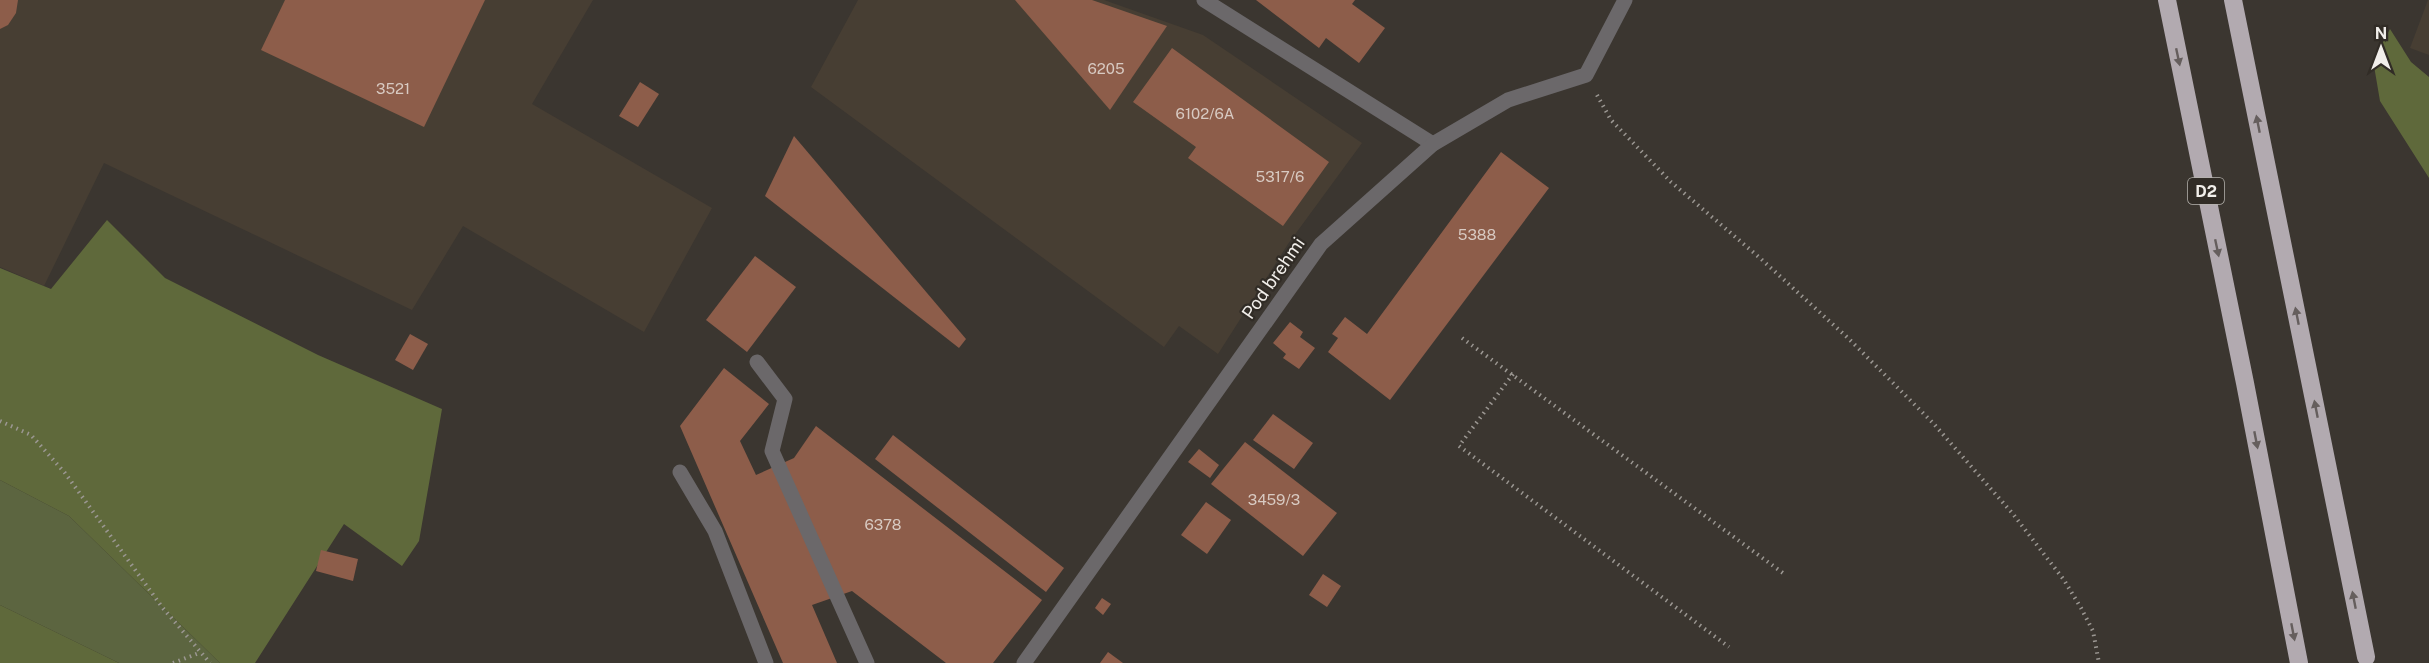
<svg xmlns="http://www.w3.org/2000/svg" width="2429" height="663" font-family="'Public Sans',sans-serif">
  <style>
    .built { fill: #473e33 }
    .green { fill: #5c6540 }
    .forest { fill: #5f693b }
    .building { fill: #8d5d4a }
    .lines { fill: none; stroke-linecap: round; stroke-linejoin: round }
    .path { stroke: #9b9792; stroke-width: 4; stroke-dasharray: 1.5 4.5; stroke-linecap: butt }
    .service { stroke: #6b686a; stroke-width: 15 }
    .minor { stroke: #6b686a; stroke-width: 15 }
    .motorway { stroke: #b2aab0; stroke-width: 18 }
    .oneway { fill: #655e5d }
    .labels { text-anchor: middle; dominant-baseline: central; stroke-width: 4.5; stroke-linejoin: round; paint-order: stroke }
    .number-label { font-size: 15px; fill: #d8cac2 }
    .shield { fill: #312c26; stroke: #b7b4af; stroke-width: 1.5 }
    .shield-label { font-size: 16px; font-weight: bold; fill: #f1eeea }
    .street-label { font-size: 18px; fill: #f1eeea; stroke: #312c26 }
  </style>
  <rect width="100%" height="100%" fill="#3b3630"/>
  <g class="built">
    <polygon points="0,0 593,0 532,104 712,208 644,332 463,226 412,310 104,163 44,286 0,267"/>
    <polygon points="858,0 1104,0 1203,35 1362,143 1288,244 1218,354 1179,326 1164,347 811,87"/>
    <polygon points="2428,0 2429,0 2429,55 2410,48"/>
  </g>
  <polygon class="green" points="0,480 69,516 220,663 119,663 0,605"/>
  <g class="forest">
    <polygon points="2390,29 2411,62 2429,77 2429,178 2380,101 2373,60"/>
    <polygon points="107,220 165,278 318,355 442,409 419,541 402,566 344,524 255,663 220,663 69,516 0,480 0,268 51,289"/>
    <polygon points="0,605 119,663 0,663"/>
  </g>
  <g class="building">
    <polygon points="0,0 18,0 16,13 8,25 0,29"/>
    <polygon points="285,0 485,0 424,127 261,50"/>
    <polygon points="1015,0 1092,0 1167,26 1110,110"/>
    <polygon points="1256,0 1355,0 1352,4 1385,28 1359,63 1326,38 1319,48"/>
    <polygon points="1172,48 1329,162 1283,226 1188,158 1196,147 1133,102"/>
    <polygon points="640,82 659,94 638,127 619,116"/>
    <polygon points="794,136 966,339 959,348 765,196"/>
    <polygon points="1501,152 1549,188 1390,400 1328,352 1338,338 1332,334 1345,317 1367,334"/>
    <polygon points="755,256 796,287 747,352 706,320"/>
    <polygon points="1290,322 1303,332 1300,337 1315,348 1299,369 1283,358 1286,354 1273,343"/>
    <polygon points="410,334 428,344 413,370 395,360"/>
    <polygon points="724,368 769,404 740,441 756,475 794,458 816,426 1042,600 993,663 946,663 852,591 812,605 837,663 783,663 680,426"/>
    <polygon points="1273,414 1313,443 1294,469 1253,440"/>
    <polygon points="893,435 1064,568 1046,592 875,459"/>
    <polygon points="1245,442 1337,513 1303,556 1211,484"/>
    <polygon points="1199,449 1219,465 1210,478 1188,462"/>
    <polygon points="1206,502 1231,520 1207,554 1181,535"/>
    <polygon points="321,550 358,559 353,581 316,571"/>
    <polygon points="1323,574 1341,586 1327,607 1309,595"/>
    <polygon points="1102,598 1111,604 1103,615 1095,608"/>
    <polygon points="1108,652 1123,663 1100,663"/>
  </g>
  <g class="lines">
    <g class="path">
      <polyline points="1597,95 1611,120 1671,182 1760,258 1849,339 1933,423 2013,514 2064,580 2081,608 2093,631 2099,663"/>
      <polyline points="1462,338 1783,573"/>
      <polyline points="1513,374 1459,446 1729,647"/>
      <polyline points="0,421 31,435 65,473 162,607 210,663"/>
      <polyline points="173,663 199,653"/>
    </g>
    <g class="service">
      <polyline points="1204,0 1433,144"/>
      <polyline points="757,362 785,399 772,451 867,663"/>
      <polyline points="680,472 715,531 766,663"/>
    </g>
    <polyline class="minor" points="1024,663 1321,244 1433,144 1508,100 1586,75 1625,0"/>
    <g class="motorway">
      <polyline points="2167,0 2245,383 2299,663"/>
      <polyline points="2233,0 2366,657"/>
    </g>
  </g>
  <defs><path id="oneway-solid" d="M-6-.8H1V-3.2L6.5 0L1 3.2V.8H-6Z" transform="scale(1.5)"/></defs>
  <g class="oneway">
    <use href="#oneway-solid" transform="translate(2178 57) rotate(78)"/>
    <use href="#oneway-solid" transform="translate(2258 124) rotate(-101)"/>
    <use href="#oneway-solid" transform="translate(2217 248) rotate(78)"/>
    <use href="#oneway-solid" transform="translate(2297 316) rotate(-101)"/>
    <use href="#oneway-solid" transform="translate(2316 409) rotate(-101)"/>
    <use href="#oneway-solid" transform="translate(2256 440) rotate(79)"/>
    <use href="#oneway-solid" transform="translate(2354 600) rotate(-101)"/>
    <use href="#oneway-solid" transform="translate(2293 632) rotate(79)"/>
  </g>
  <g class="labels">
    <g class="number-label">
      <text x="1106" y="68">6205</text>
      <text x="393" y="88">3521</text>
      <text x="1205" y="113">6102/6A</text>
      <text x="1280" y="176">5317/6</text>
      <text x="1477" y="234">5388</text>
      <text x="1274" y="499">3459/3</text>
      <text x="883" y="524">6378</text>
    </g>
    <rect class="shield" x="2188" y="178" width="36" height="26" rx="4.5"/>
    <g class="shield-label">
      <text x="2206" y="191">D2</text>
    </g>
    <g class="street-label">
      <text transform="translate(1273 278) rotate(-55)">Pod brehmi</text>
    </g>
  </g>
  <g transform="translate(2381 48)" stroke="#312c26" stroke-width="4.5" paint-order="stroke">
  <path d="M0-4.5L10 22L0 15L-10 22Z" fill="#f1eeea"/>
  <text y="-9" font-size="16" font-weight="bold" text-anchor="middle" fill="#f1eeea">N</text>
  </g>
</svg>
